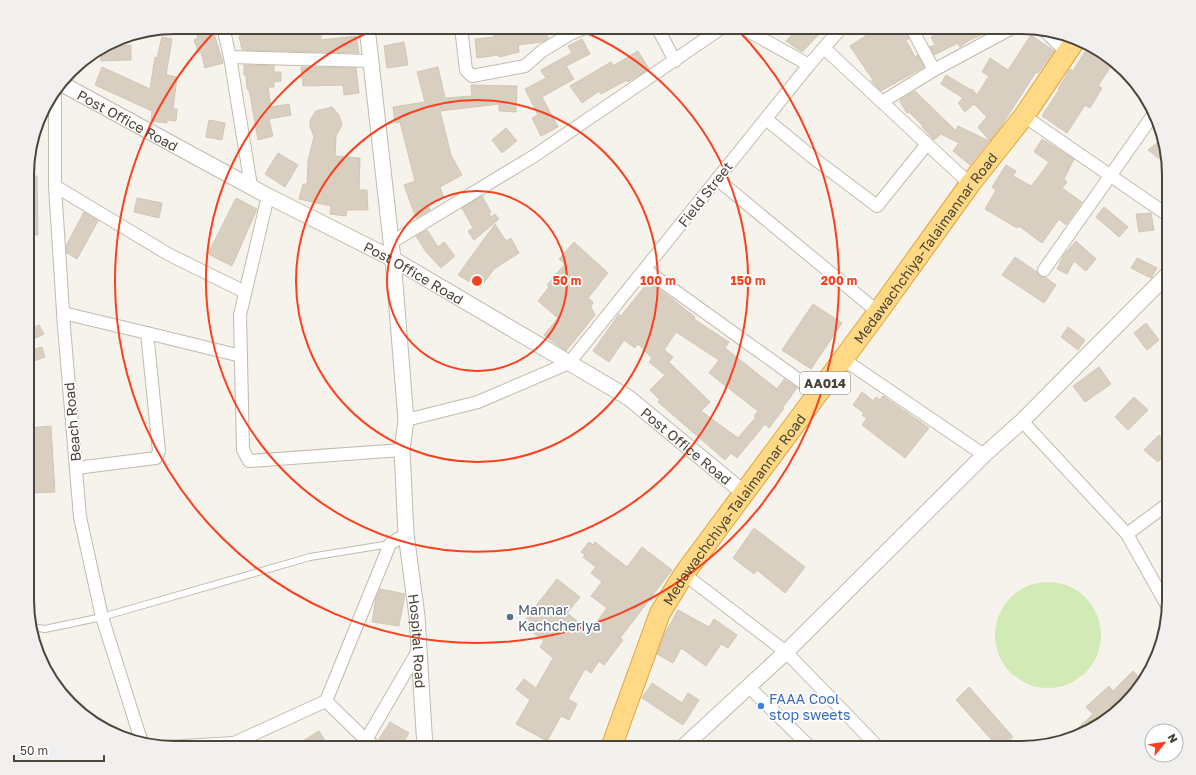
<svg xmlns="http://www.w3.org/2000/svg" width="1196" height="775" font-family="'Golos Text',sans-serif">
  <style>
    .green { fill: #d2eab5 }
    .building { fill: #d8cfc1; stroke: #d3c7b4; fill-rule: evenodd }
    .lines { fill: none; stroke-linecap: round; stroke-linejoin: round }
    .service-casing { stroke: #c2bbae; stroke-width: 8 }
    .minor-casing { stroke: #c2bbae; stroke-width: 14 }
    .tertiary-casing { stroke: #c2bbae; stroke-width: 17 }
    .trunk-casing { stroke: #e0a43c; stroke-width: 22 }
    .service { stroke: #fff; stroke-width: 6 }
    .minor { stroke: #fff; stroke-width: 12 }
    .tertiary { stroke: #fff; stroke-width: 15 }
    .trunk { stroke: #ffd985; stroke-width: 20 }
    .ring { fill: none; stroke: #fc3f1d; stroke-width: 2 }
    .service-dot { fill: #5c6f8a; stroke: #fff; stroke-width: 1.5 }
    .shop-dot { fill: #3f7fe0; stroke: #fff; stroke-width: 1.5 }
    .labels { text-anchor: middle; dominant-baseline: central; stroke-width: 3.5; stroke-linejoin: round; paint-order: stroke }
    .shield { fill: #fff; stroke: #817c74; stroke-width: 1 }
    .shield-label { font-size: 13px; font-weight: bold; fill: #4b4439 }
    .street-label { font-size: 14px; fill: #4b4439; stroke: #fff }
    .service-label { font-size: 14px; fill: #4e5e75; stroke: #fff; text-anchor: start }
    .shop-label { font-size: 14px; fill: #366cbe; stroke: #fff; text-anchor: start }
    .rim { fill: none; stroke: #4b4439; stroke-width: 2 }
    .centre { fill: #fc3f1d; stroke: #fff; stroke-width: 2 }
    .ring-label { font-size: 12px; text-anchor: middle; font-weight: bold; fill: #fc3f1d; stroke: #fff; stroke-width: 3.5; stroke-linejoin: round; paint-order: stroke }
  </style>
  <rect width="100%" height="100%" fill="#f6f3ec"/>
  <circle class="green" cx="1048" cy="635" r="53"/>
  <g class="building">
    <polygon points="195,27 212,27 223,63 205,68 201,52 199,53 194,40 198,38"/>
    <polygon points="264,27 321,27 321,40 356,36 359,53 242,50 239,36 264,31"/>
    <polygon points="519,27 546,27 548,39 542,42 518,45 519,52 499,57 499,55 477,58 475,39 494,37 493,34"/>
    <polygon points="800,27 826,27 802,52 786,41"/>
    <polygon points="865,27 904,27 909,39 906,40 915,57 918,55 924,67 881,91 871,81 873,80 850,46 870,33"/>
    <polygon points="956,27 998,27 968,41 960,47 958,43 934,55 930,47 935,45 931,37 941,32 943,34"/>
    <polygon points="1031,35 1054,51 1038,73 1036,72 1002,125 990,141 978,127 987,117 974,104 965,112 958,103 963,98 941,84 946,75 971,90 972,89 977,95 989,76 982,72 990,58 1008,70"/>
    <polygon points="162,37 172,39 166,75 177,77 173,109 177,109 176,121 167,120 167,123 151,121 152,111 95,85 102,67 150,89 155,57 157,58"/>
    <polygon points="582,39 590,54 566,66 574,79 542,97 558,127 541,136 532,118 538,115 525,89 550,76 545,77 541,70 572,53 568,46"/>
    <polygon points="116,40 116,46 131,45 131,60 101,61 101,49"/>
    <polygon points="404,42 408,65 387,68 384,46"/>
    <polygon points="1086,50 1111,66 1098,86 1102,88 1090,108 1085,105 1067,133 1042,116 1059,90 1058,89 1070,69 1073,71"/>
    <polygon points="638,51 649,69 628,82 627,80 601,94 599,91 582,103 570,86 611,62 613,66"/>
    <polygon points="244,65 274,66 274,72 281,72 281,81 274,82 274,87 268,87 271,107 289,104 291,115 269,119 273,136 258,140 249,89 247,89 246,75 244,75"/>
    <polygon points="301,67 356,68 359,93 344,95 343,85 303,86"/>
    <polygon points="438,67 445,98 472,96 471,85 517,86 516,112 499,111 499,104 440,111 451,155 462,175 440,187 444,198 428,205 430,210 416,218 404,185 415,181 400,122 395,123 393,107 425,102 417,72"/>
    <polygon points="915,91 956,131 958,126 989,141 970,165 953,151 959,143 941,134 934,140 922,127 923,126 909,112 907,113 900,102 901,99"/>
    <polygon points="332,107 339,115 342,125 336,136 335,156 360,158 359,190 367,190 368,210 347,210 346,216 330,214 331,206 299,199 303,184 307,184 308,160 314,137 310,126 310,120 316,111"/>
    <polygon points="209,120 225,123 222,140 206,137"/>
    <polygon points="506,128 517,141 502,153 492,140"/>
    <polygon points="1042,139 1074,159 1064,179 1067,182 1062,188 1082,202 1066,225 1059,219 1042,243 1019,226 1017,228 985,209 996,190 992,187 1006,165 1016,171 1013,176 1031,186 1037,179 1049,162 1034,152"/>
    <polygon points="1161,140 1169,166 1148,150"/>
    <polygon points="278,153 298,165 285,187 265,174"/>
    <polygon points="28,176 37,176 38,235 28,235"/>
    <polygon points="482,196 491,212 489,213 491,217 495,214 499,219 474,240 468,231 473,228 462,208"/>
    <polygon points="137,198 162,203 159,218 134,212"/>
    <polygon points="236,198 257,209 232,266 208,254"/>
    <polygon points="1104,207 1128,227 1119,237 1096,217"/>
    <polygon points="84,212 98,221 77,259 67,253 66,246"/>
    <polygon points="1151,213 1154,230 1139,232 1136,214"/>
    <polygon points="495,224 506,241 511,238 519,253 494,269 480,288 458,275"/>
    <polygon points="427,230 438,247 444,242 455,256 441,268 426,252 416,236"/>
    <polygon points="1076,241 1096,259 1086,271 1074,261 1067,274 1057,269 1064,255"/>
    <polygon points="574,242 608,273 588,298 593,302 591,307 595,315 566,351 544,335 558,318 538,301 549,287 547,285 565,264 559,259"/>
    <polygon points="1015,257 1037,272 1040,276 1045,277 1056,285 1044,303 1002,275"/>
    <polygon points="1137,258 1157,268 1151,278 1131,268"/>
    <path d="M649 281 695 317 694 319 729 342 725 348 777 389 784 379 797 388 783 407 784 408 769 428 765 424 737 458 731 453 725 460 658 402 660 400 650 390 665 375 649 362 652 358 638 344 635 348 624 340 609 362 593 351 619 314 621 316ZM676 332 719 360 709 373 758 411 754 416 756 417 738 438 701 411 710 402 669 362 673 357 664 350Z"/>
    <polygon points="813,304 842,323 811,369 782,350"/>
    <polygon points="1146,323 1159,340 1147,350 1134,333"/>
    <polygon points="39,325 44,334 33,339 28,330"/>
    <polygon points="1068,327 1085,340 1078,350 1061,337"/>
    <polygon points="42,347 45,357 34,361 31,350"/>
    <polygon points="1099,367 1111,384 1085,402 1073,386"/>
    <polygon points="862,392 873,401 876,397 880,400 883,396 929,428 905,458 862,425 867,418 862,415 864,413 853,405"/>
    <polygon points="1134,397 1148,410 1128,430 1115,417"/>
    <polygon points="51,426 55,492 28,493 28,428"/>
    <polygon points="1159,435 1169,444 1169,450 1158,462 1144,450"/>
    <polygon points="754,528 805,567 785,593 757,570 754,574 733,558"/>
    <polygon points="589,542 593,545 595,542 627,567 642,547 672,570 620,638 623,640 604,665 599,661 591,673 585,669 568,699 577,704 569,720 561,716 547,741 516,724 530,700 516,689 524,679 536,688 553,658 540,647 544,641 522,624 557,579 580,597 567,613 590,631 607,608 591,596 602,582 591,573 596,567 583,557 585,555 581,552"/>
    <polygon points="380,589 405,594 399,626 372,622 376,598"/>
    <polygon points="678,610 709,627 714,619 737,635 728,648 721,644 706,666 681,648 673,663 657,654 665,633"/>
    <polygon points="1133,671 1144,682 1095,728 1070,736 1093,714 1086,707 1109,686 1113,691"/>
    <polygon points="652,683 682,703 688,693 699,700 683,725 642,698"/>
    <polygon points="969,687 1013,737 1001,748 999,748 956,700"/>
    <polygon points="390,722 409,733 400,748 394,748 379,739"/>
    <polygon points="319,731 328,745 323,748 305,748 301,742"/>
  </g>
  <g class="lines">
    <defs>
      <polyline id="service" points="31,627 45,629 102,617 310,557 390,544"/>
      <g id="minor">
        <polyline points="223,27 230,57"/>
        <polyline points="461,27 466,70 472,76 525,66 542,51 570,34 587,27"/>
        <polyline points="657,27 675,61"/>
        <polyline points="741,27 809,65"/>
        <polyline points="911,27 934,70"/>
        <polyline points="1045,31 1066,52"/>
        <polyline points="824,48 970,184"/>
        <polyline points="55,94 55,186 64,327 80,517 102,617 142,743"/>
        <polyline points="882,102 934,70 1014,27"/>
        <polyline points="1024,116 1169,216"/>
        <polyline points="766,119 816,160 877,206 927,144"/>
        <polyline points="717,179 878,312"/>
        <polyline points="55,186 168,254 245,292"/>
        <polyline points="251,186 230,57 370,61"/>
        <polyline points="268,196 240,315 243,450 249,461 402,450"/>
        <polyline points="392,242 534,156 723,27"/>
        <polyline points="646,270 817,393"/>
        <polyline points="1044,270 1153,115"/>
        <polyline points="63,313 147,333 159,451 156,458 76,468"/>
        <polyline points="147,333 241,356"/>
        <polyline points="843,359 984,455"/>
        <polyline points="406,420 478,402 569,363 809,65 842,27"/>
        <polyline points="1022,421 1127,534 1169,609"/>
        <polyline points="1127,534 1169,503"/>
        <polyline points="684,574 786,652 879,748"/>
        <polyline points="749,687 811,748"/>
        <polyline points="326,701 390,544 406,534"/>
        <polyline points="234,743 326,701 366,740 419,649"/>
        <polyline points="166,747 234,743 236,748"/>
        <polyline points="361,748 366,740 377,748"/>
      </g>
      <g id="tertiary">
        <path id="s1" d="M367 27 393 259 406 420 402 450 406 534 417 616 425 748"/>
        <path id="s2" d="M62 84 268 196 393 259 629 398 744 493"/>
        <polyline points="682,748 786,652 984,455 1022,421 1169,273"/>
      </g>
      <g id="trunk">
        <path id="s3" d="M611 748 660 613 684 574 878 312 970 184 1024 116 1076 39"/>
      </g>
    </defs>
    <use href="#service" class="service-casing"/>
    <use href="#minor" class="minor-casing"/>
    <use href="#tertiary" class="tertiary-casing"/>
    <use href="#trunk" class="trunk-casing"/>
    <use href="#service" class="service"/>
    <use href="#minor" class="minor"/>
    <use href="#tertiary" class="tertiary"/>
    <use href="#trunk" class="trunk"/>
  </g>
  <g class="ring">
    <circle cx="477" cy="281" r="90"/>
    <circle cx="477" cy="281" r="181"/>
    <path d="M572 27A271 271 0 1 1 382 27"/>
    <path d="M735 27A362 362 0 1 1 219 27"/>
  </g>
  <circle class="service-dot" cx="510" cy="617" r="4"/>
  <circle class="shop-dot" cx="761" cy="706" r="4"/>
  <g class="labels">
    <rect class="shield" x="800" y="372" width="50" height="22" rx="3"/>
    <g class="shield-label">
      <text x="825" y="383">AA014</text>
    </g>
    <g class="street-label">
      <text stroke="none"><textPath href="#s2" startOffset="75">Post Office Road</textPath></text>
      <text transform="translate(705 194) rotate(-52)">Field Street</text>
      <text stroke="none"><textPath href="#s3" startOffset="595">Medawachchiya-Talaimannar Road</textPath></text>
      <text stroke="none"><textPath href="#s2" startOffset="399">Post Office Road</textPath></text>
      <text transform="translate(72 422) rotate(-95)">Beach Road</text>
      <text stroke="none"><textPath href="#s2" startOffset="723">Post Office Road</textPath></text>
      <text stroke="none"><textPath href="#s3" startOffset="271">Medawachchiya-Talaimannar Road</textPath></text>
      <text stroke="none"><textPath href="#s1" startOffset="617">Hospital Road</textPath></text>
    </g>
    <g class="service-label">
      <text x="518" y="609">Mannar<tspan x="518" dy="16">Kachcheriya</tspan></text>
    </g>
    <g class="shop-label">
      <text x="769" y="698">FAAA Cool<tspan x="769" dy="16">stop sweets</tspan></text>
    </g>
  </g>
  <path d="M0 0H1196V775H0ZM175 34H1021A141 141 0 0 1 1162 175V600A141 141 0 0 1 1021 741H175A141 141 0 0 1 34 600V175A141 141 0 0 1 175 34Z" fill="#f1f0ef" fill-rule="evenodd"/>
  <path class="rim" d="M175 34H1021A141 141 0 0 1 1162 175V600A141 141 0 0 1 1021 741H175A141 141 0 0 1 34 600V175A141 141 0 0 1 175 34Z"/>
  <circle cx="477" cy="281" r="6" class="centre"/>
  <g class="ring-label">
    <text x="567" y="285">50 m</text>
    <text x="658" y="285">100 m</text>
    <text x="748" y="285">150 m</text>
    <text x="839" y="285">200 m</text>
  </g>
  <g transform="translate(1164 743) rotate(61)"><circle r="19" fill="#ffffff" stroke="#b7b4b0"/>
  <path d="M0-3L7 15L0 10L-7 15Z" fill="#fc3f1d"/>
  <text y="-6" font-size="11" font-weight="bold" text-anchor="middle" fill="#4b4439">N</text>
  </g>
  <path d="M14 755v6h90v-6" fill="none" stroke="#4b4439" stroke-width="2"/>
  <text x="20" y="755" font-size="12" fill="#4b4439" stroke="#ffffff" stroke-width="3" paint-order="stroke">50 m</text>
</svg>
